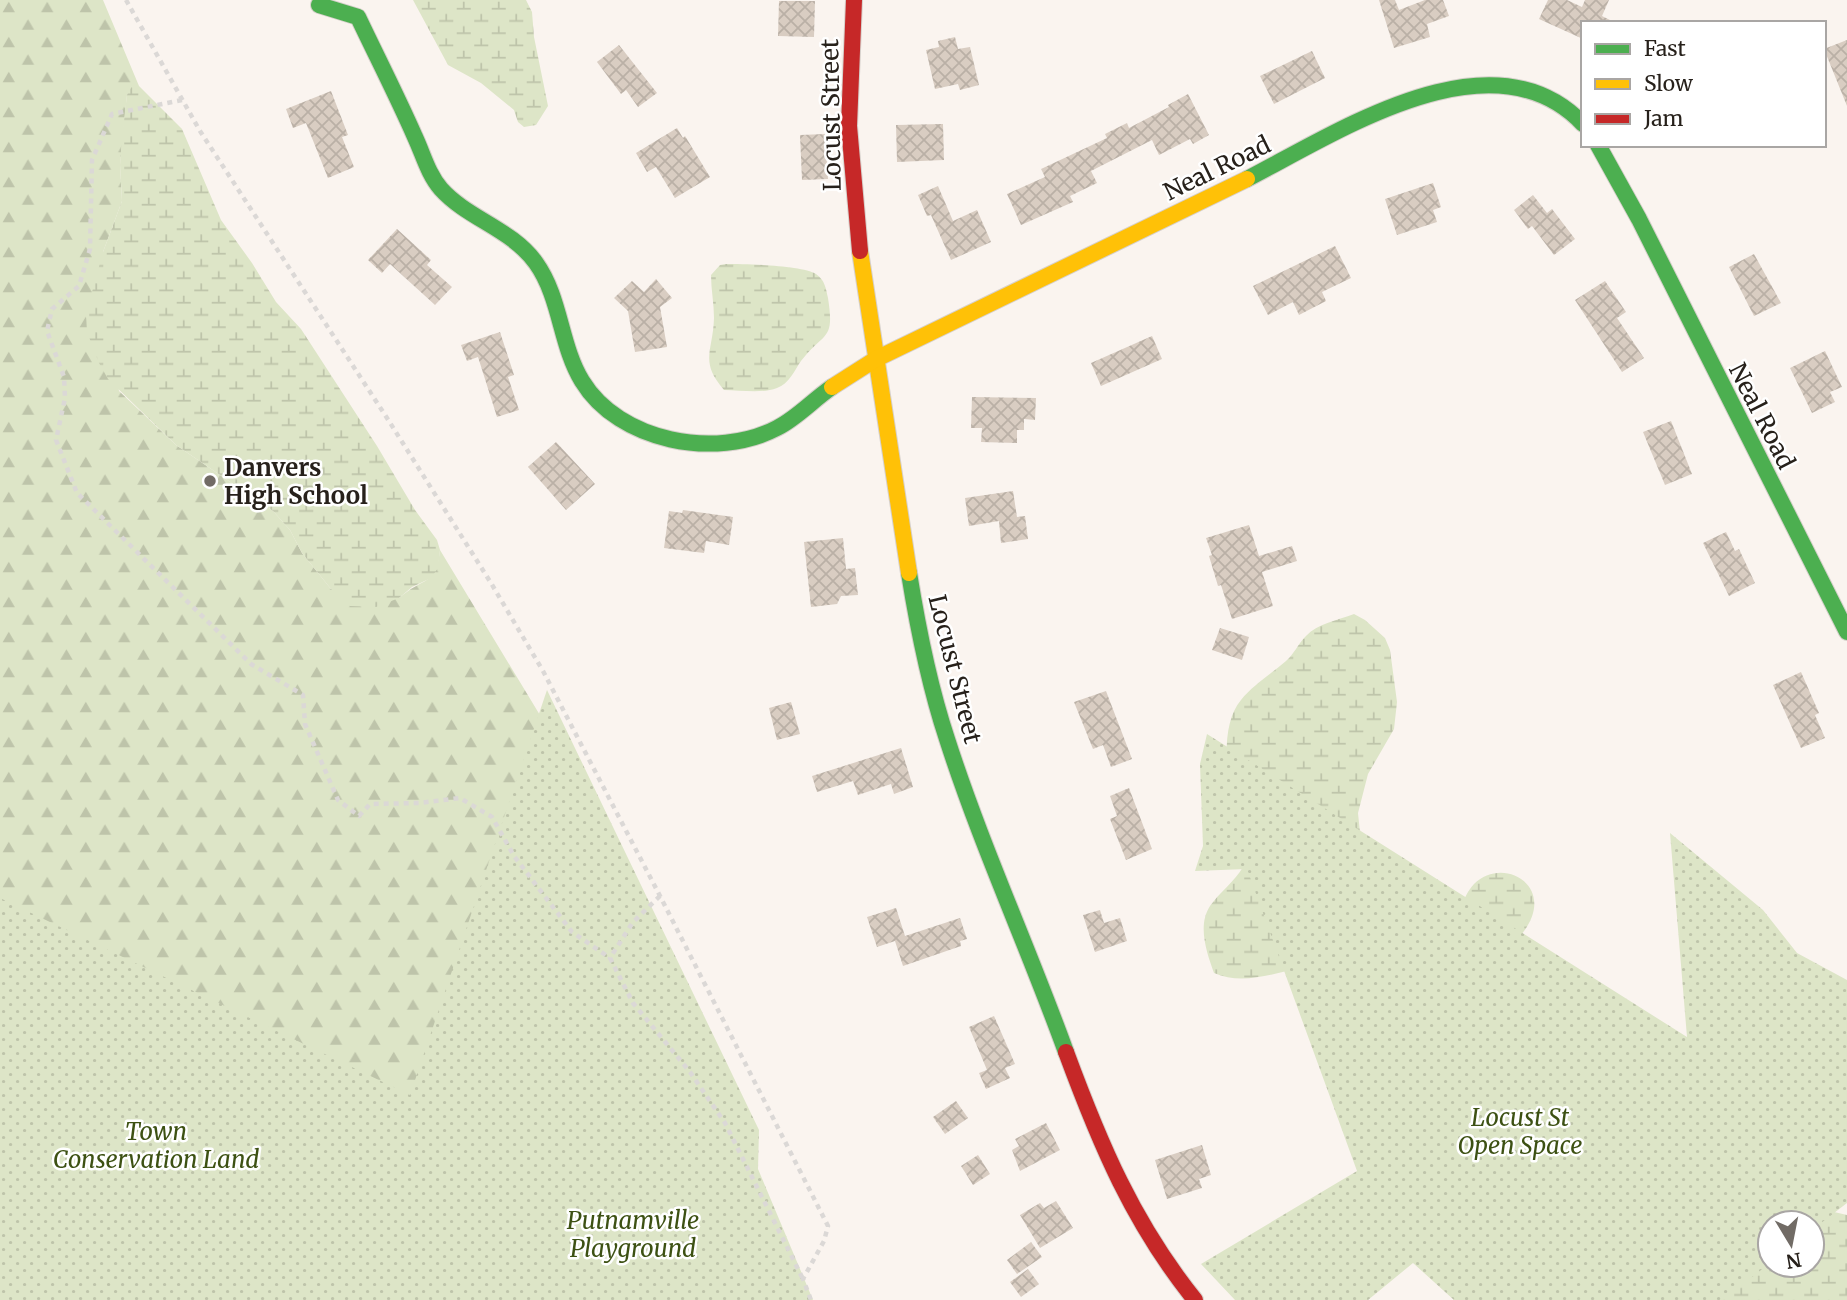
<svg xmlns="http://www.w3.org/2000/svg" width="1847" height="1300" font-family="Merriweather,serif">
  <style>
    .forest { fill: url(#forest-firs) }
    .wetland { fill: url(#wetland-marsh); fill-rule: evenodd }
    .park { fill: url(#park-dots) }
    .building { fill: url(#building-cross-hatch) }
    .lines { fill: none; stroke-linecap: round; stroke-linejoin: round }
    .fast-casing { stroke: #d6d0cb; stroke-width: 18 }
    .slow-casing { stroke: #d6d0cb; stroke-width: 18 }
    .jam-casing { stroke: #d6d0cb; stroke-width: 18 }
    .path { stroke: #dbd8d6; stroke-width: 4.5; stroke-dasharray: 5 5; stroke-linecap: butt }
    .fast { stroke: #4caf50; stroke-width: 16 }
    .slow { stroke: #ffc107; stroke-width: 16 }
    .jam { stroke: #c62828; stroke-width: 16 }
    .poi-dot { fill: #716b65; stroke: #fff; stroke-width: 2.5 }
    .labels { text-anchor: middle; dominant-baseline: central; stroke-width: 5; stroke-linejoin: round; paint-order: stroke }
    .street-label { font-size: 24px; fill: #27211b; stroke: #fff }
    .poi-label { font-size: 24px; font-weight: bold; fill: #27211b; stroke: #fff; text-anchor: start }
    .park-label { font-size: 24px; font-style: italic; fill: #3d5113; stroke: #fff }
  </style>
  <defs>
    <pattern id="forest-firs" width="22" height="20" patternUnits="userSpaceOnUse" patternTransform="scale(1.75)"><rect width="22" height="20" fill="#dde5c7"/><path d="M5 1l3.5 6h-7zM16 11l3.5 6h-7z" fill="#bec4aa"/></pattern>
    <pattern id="wetland-marsh" width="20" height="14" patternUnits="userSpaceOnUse" patternTransform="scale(1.75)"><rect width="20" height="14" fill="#dde5c7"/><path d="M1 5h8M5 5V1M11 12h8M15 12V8" fill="none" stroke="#bec4aa"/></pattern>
    <pattern id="park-dots" width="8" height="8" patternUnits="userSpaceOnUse" patternTransform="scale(1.75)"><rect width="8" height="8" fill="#dde5c7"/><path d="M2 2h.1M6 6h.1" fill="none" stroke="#bec4aa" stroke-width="1.8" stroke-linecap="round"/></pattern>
    <pattern id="building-cross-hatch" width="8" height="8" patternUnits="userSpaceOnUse" patternTransform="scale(1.75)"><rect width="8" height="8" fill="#d9cdc2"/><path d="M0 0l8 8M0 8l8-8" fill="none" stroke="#bab0a6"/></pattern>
  </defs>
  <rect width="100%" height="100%" fill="#faf4ef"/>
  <path class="forest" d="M0 0H103L139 86 127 95 120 165 122 201 103 252 119 391 176 445 273 511 290 530 302 553 331 589 399 598C423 577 436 586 440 550L581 783 548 1300H0Z"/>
  <g class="wetland">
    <polygon points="413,0 526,0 532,12 534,37 548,106 536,125 524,127 518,122 514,110 481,83 448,65"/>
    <polygon points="132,86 139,86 182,129 221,220 252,263 276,302 301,329 377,446 415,510 437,540 440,550 438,568 431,578 412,587 399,598 376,607 350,606 331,589 302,553 290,530 273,511 176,445 108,379 99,363 87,332 86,314 103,252 122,201 120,165 122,136 127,95"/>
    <path d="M726 264C745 264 802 265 816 274 825 280 826 289 828 298 835 342 824 331 801 361 794 371 789 384 777 388 761 394 740 390 724 390 699 361 713 352 714 318 714 304 711 289 711 275L720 265Z"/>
    <path d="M1354 614 1365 620 1385 638 1390 650 1397 702 1394 729 1368 774 1358 813 1362 852 1460 908C1464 900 1468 890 1474 884 1504 854 1560 888 1521 935L1817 1208 1847 1215V1300H1543L1388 1149 1291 970C1265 976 1239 984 1214 973 1207 953 1197 926 1210 906 1220 892 1234 882 1243 867 1236 825 1211 735 1241 700 1253 685 1271 674 1286 661 1294 654 1298 644 1306 636 1317 624 1338 620 1354 614ZM1770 1223H1812V1265H1770Z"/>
  </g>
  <g class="park">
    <polygon points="547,690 759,1130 758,1169 813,1300 0,1300 0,898 410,1095"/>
    <polygon points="1207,734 1687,1037 1670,833 1763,910 1797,953 1847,980 1847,1203 1812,1230 1812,1223 1770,1223 1770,1263 1723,1300 1454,1300 1413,1263 1368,1300 1235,1300 1201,1264 1357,1171 1247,869 1195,871 1203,846 1200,764"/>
  </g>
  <g class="building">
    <polygon points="1379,0 1395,0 1399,10 1425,0 1443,0 1449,16 1427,24 1430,37 1394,48"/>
    <polygon points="1548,0 1567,0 1582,7 1585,0 1609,0 1602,16 1616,23 1583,23 1583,39 1539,19"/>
    <polygon points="779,1 815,1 814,37 778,36"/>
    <polygon points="955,37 958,49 970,47 979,85 960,90 958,84 935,89 926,50 939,47 938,41"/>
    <polygon points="1847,40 1847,106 1824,49"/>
    <polygon points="619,45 657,93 638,107 626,90 621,94 597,62"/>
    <polygon points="1312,51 1325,78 1274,104 1260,76"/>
    <polygon points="331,91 348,135 342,137 354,167 328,178 306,123 293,128 286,109"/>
    <polygon points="1188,94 1209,135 1193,144 1190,139 1159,155 1152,140 1091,171 1097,183 1070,196 1073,202 1021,225 1007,194 1045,177 1041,169 1107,138 1105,134 1127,123 1129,128 1169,107 1168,105"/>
    <polygon points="943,124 944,160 897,162 896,125"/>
    <polygon points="677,128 683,138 685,136 710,177 675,198 656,167 647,172 636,153"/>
    <polygon points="825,134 828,179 802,180 800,135"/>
    <polygon points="1433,183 1441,207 1433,210 1437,222 1397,235 1385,199"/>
    <polygon points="938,186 953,221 977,210 991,242 951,260 931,215 927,216 918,195"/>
    <polygon points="1533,195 1547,213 1552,209 1575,239 1554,255 1532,226 1528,229 1514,210"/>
    <polygon points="397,229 431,260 427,265 452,287 435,305 390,264 382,273 368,260"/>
    <polygon points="1335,246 1351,278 1322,292 1326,301 1299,315 1293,302 1268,315 1253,286"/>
    <polygon points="1754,254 1781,303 1754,316 1729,267"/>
    <polygon points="656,279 672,298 660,307 667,347 635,352 628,311 614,298 632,281 644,292"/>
    <polygon points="1605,281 1626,312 1617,318 1644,358 1622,372 1575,300"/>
    <polygon points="500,332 514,375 508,377 519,410 497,417 478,357 467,361 461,345"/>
    <polygon points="1152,336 1162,359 1101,386 1091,363"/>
    <polygon points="1825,351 1842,387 1830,392 1835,402 1812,413 1790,368"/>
    <polygon points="972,397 1036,398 1035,420 1024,419 1024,430 1017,430 1017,443 981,442 982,428 971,428"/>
    <polygon points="1671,421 1692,474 1665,485 1643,432"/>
    <polygon points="556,442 595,484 566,510 528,467"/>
    <polygon points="1013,491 1017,517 1025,516 1028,539 1001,543 999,521 969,526 965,498"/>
    <polygon points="683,510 733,517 729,545 706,541 704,553 664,548 669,511 682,513"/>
    <polygon points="1249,525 1259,556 1292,546 1297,561 1262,572 1273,606 1232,619 1221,585 1218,586 1209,556 1212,555 1206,538"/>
    <polygon points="1726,532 1735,551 1739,549 1755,583 1729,596 1703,543"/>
    <polygon points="843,538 846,569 855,568 858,595 841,596 837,604 811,607 804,542"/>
    <polygon points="1220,628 1249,637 1242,660 1212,650"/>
    <polygon points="1801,672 1819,713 1815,715 1825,738 1801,748 1773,685"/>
    <polygon points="1106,691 1132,759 1111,767 1103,745 1093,749 1074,702"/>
    <polygon points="791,702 800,734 777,740 769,708"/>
    <polygon points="901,748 913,787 894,794 891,784 858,795 853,781 817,792 812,776"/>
    <polygon points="1129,788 1152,849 1126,860 1110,819 1117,816 1110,796"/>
    <polygon points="896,908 905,936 960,918 967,939 960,941 961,946 903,966 895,941 877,947 867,917"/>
    <polygon points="1100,910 1104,923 1120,918 1127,941 1095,952 1083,915"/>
    <polygon points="994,1016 1015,1064 1005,1068 1010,1078 986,1089 979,1073 987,1070 969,1027"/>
    <polygon points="956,1101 968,1118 945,1134 933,1117"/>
    <polygon points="1046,1123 1060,1150 1020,1171 1012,1150 1019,1146 1015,1139"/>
    <polygon points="1202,1145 1211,1175 1199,1179 1202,1188 1167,1199 1155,1160"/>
    <polygon points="978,1155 990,1174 973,1185 961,1166"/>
    <polygon points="1056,1201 1073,1228 1040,1248 1020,1215 1040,1203 1044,1208"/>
    <polygon points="1031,1242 1042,1257 1017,1274 1007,1260"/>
    <polygon points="1028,1269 1039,1284 1021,1297 1010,1282"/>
  </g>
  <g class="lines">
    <defs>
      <g id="fast">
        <path d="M319 5 358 17C377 57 397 96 415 137 423 154 428 174 441 189 468 219 512 229 536 263 561 298 560 345 582 381 619 442 716 460 777 428 797 418 813 400 832 387"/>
        <polyline points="1598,145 1639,219 1847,632"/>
        <path d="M1247 179C1338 132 1493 29 1583 124"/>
        <path d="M909 573C918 629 929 685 947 739 981 845 1028 947 1066 1052"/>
      </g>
      <g id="slow">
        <polyline points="860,251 909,573"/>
        <polyline points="832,387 876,359 1247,179"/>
      </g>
      <g id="jam">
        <polyline points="854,0 849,126 860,251"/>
        <path d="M1066 1052C1100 1144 1133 1223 1195 1300"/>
      </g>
    </defs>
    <use href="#fast" class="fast-casing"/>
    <use href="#slow" class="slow-casing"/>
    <use href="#jam" class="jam-casing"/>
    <g class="path">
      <polyline points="126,0 200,131 387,418 491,583 543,671 660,896 828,1226 824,1241 803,1279 811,1300"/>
      <polyline points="182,100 112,114 92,160 90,249 79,286 52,309 47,331 64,377 65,398 56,440 77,493 251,664 303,695 305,724 338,800 359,816 370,804 419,803 460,798 492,817 514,856 572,932 610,958"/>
      <polyline points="660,896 633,922 610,958 633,1003 690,1072 725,1123 803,1279"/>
    </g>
    <use href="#fast" class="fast"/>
    <use href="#slow" class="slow"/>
    <use href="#jam" class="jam"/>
  </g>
  <circle class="poi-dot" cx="210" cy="481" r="7"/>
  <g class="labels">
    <g class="street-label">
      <text transform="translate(831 115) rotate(-91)">Locust Street</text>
      <text transform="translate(1217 168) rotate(-26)">Neal Road</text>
      <text transform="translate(1762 416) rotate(63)">Neal Road</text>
      <text transform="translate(955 669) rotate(76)">Locust Street</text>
    </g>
    <g class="poi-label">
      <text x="224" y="467">Danvers<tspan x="224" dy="28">High School</tspan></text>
    </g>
    <g class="park-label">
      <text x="1520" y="1117">Locust St<tspan x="1520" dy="28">Open Space</tspan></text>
      <text x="156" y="1131">Town<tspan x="156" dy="28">Conservation Land</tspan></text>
      <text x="633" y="1220">Putnamville<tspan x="633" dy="28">Playground</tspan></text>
    </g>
  </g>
  <rect x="1581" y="21" width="245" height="126" fill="#ffffff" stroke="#a9a6a4" stroke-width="2"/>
  <rect x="1595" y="44" width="35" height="10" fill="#4caf50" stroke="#a9a6a4" stroke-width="2"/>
  <text x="1644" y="56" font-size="21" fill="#27211b">Fast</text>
  <rect x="1595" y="79" width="35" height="10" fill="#ffc107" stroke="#a9a6a4" stroke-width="2"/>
  <text x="1644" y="91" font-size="21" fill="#27211b">Slow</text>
  <rect x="1595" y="114" width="35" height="10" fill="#c62828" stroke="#a9a6a4" stroke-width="2"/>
  <text x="1644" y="126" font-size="21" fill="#27211b">Jam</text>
  <g transform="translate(1791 1244) rotate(170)"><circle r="33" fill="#ffffff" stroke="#a9a6a4" stroke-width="2"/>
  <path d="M0-5L12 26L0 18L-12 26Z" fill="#716b65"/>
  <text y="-10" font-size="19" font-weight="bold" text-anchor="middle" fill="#27211b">N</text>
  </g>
</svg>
